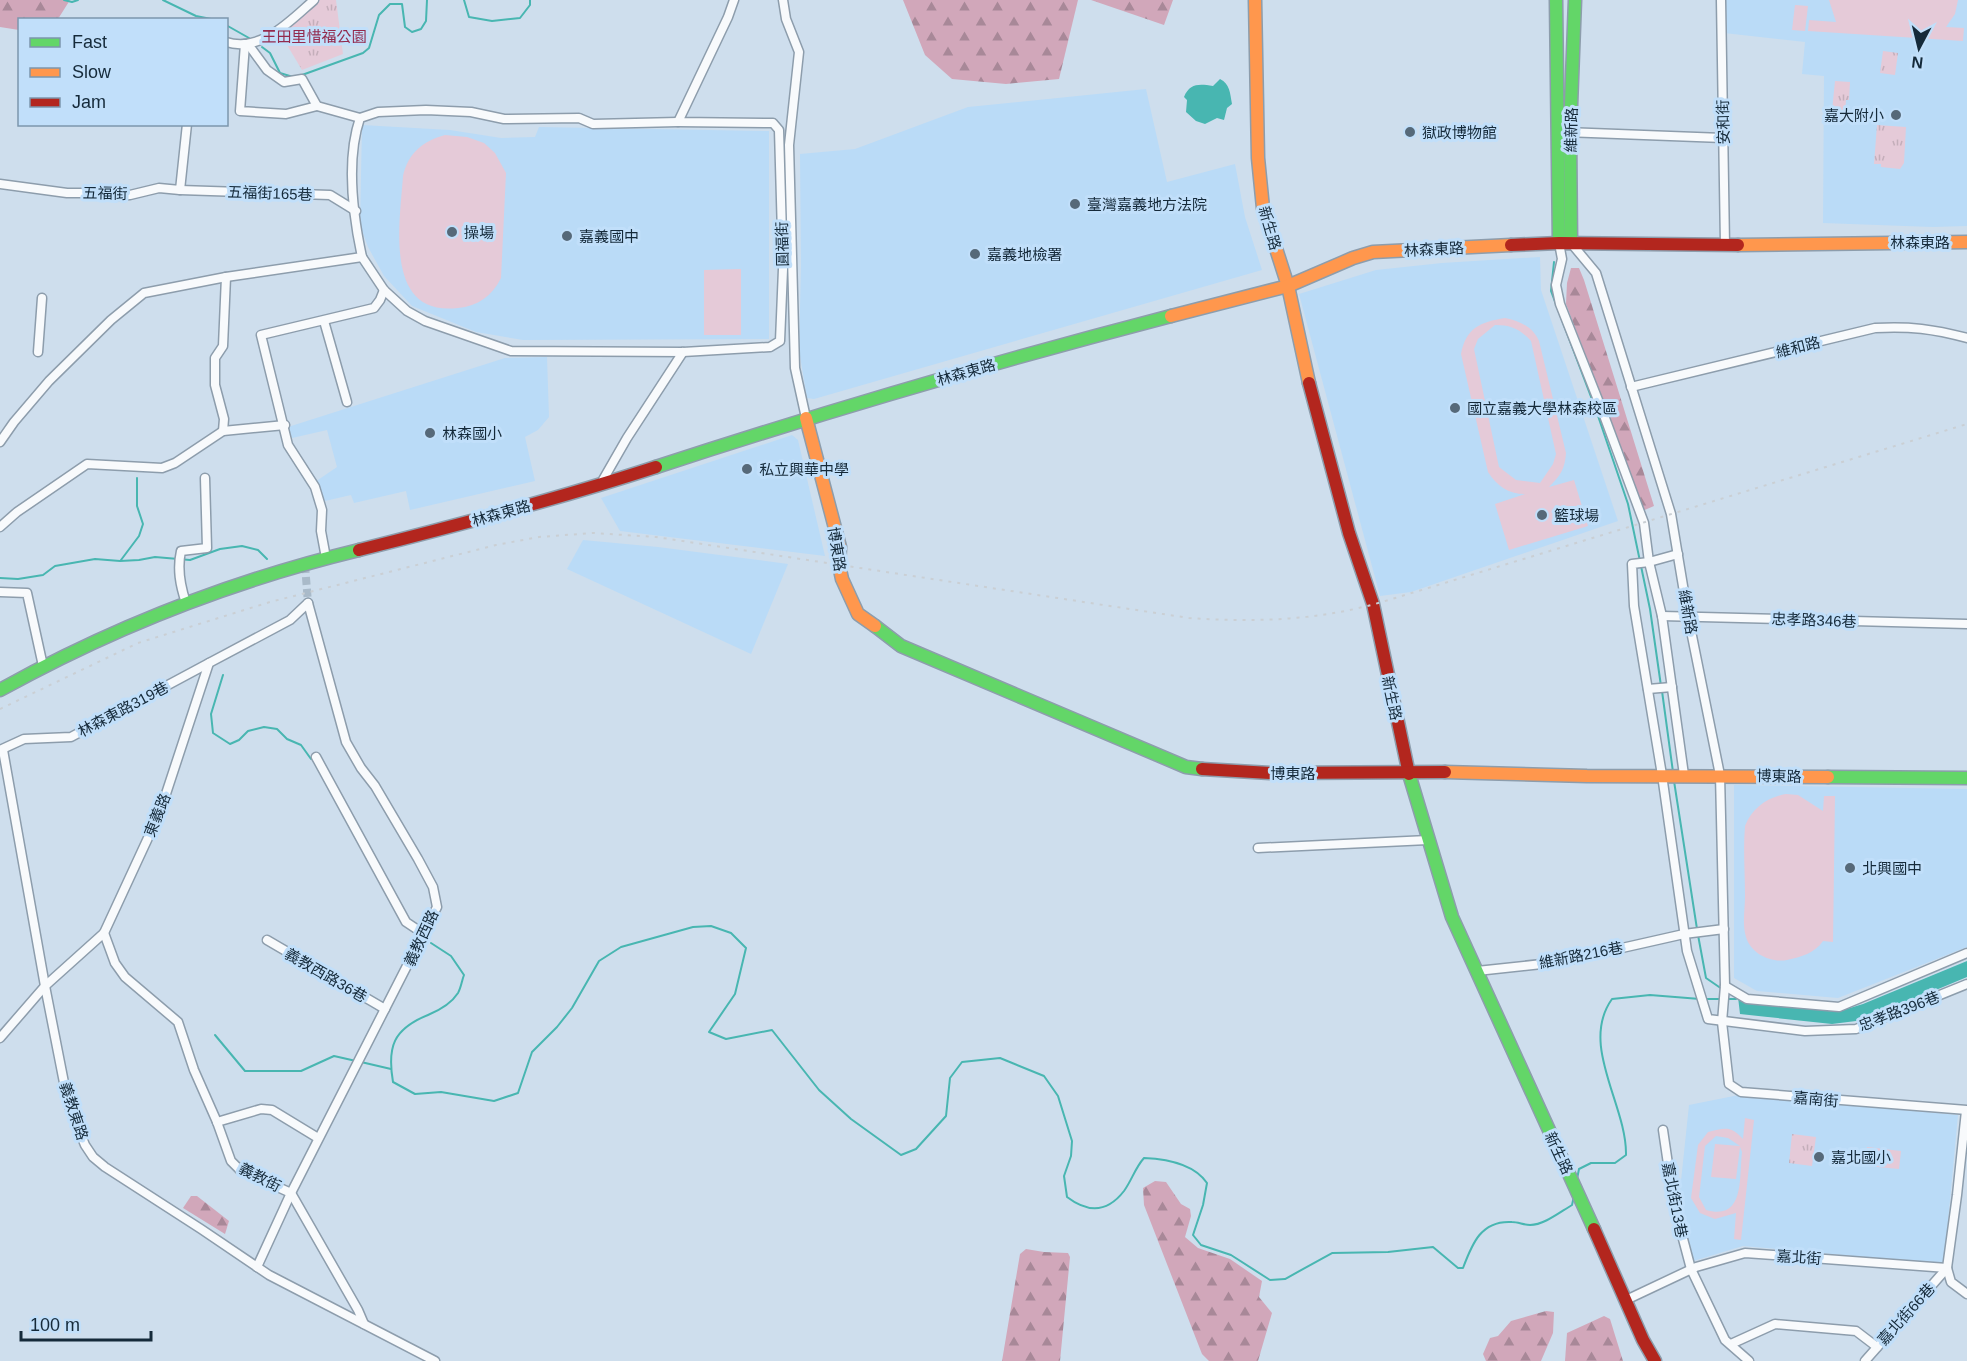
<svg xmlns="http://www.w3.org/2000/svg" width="1967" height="1361" font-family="Helvetica,'Noto Sans TC',sans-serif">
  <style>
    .built { fill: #badbf7 }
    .grass { fill: #e5cad8; fill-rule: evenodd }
    .forest { fill: url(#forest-firs) }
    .park { fill: url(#park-tufts) }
    .water { fill: #48b6b1 }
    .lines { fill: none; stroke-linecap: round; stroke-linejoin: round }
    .stream { stroke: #48b6b1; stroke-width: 2 }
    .street-tunnel { stroke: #a9bac9; stroke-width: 8; stroke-dasharray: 8 4; stroke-linecap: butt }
    .street-casing { stroke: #8d9dac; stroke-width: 11 }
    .fast-casing { stroke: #8d9dac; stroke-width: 15 }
    .slow-casing { stroke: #8d9dac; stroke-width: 15 }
    .jam-casing { stroke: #8d9dac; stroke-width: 15 }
    .street { stroke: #f8fafc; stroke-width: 8 }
    .fast { stroke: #63d668; stroke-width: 12 }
    .slow { stroke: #ff974d; stroke-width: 12 }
    .jam { stroke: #b3261e; stroke-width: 12 }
    .rail { stroke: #cacfd4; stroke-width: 2; stroke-dasharray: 3 6; stroke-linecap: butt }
    .poi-dot { fill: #566979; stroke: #c1dffa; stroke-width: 2 }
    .labels { text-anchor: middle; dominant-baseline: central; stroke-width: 6; stroke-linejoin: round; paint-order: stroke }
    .park-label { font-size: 15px; fill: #932a4d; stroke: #c1dffa }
    .poi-label { font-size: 15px; fill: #152a3a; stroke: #c1dffa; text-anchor: start }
    .street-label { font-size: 15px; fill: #152a3a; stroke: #c1dffa }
  </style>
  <defs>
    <pattern id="forest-firs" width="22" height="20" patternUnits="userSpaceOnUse" patternTransform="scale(1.5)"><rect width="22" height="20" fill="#d1a7ba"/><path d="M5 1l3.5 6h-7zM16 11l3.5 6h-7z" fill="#a88898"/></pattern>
    <pattern id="park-tufts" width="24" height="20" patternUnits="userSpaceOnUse" patternTransform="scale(1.5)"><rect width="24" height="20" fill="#e5cad8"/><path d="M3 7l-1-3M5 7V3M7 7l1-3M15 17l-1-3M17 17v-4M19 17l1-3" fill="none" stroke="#c4aeba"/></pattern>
  </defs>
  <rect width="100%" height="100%" fill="#cedeed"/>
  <g class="built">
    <polygon points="1724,0 1967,0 1967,226 1932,227 1823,223 1824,76 1802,74 1805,42 1724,33"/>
    <polygon points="1146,89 1167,182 1235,164 1245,217 1262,270 814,399 807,398 799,350 801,266 800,154 855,149 968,107"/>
    <polygon points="362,125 450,130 501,138 535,137 539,127 769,131 769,339 523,340 476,332 412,306 384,276 368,247 360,225"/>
    <polygon points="1540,257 1541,290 1618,521 1411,592 1380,596 1299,294 1376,270 1442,263"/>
    <polygon points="547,357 549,417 538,430 525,437 535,481 410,510 406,491 354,503 351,495 325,501 315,482 337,467 327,430 292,438 288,427 505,358"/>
    <polygon points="792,435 798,440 825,556 620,531 601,498"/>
    <polygon points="583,540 658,547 788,564 751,654 567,569"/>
    <polygon points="1734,785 1967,789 1967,947 1838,998 1757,991 1734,978"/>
    <polygon points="1739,1095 1958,1115 1944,1264 1743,1246 1690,1262 1679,1200 1689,1105"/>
  </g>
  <g class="grass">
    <polygon points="1829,0 1958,0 1955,14 1946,27 1964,28 1963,41 1808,31 1809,20 1836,22"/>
    <polygon points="1795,5 1808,6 1805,31 1792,30"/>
    <path d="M445 135 467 137 484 143 495 153 506 173 501 278C492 296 478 306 458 308 383 317 400 222 403 176 408 153 423 141 445 135Z"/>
    <polygon points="741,269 741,335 704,335 704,270"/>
    <path d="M1505 318C1520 321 1533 327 1539 341L1566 453C1565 469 1560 476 1549 487L1574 480 1588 526 1509 550 1495 504 1525 494C1508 494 1497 486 1488 472L1461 354C1466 328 1480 322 1505 318ZM1495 325C1511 325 1520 329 1531 341L1556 454 1553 464 1540 483 1516 480 1499 467 1474 349 1478 339Z"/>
    <path d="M1786 794 1798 795 1823 811 1824 796H1835L1833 942 1823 941C1815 953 1801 957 1787 960 1771 963 1751 954 1746 937 1742 924 1745 909 1745 896 1745 872 1743 849 1745 826 1752 808 1768 797 1786 794Z"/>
    <path d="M1745 1118 1754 1120 1741 1240 1734 1239 1736 1213 1715 1219 1700 1213 1691 1198 1698 1145 1708 1132C1724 1128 1731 1125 1743 1139ZM1716 1136 1728 1138 1740 1146 1715 1144 1711 1177 1736 1179 1740 1147 1742 1152C1739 1178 1745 1221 1706 1210L1699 1197 1705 1146Z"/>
    <polygon points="1867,1147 1901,1151 1899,1169 1866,1166"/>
  </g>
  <g class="forest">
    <polygon points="0,0 70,0 58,19 20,20 19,30 0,27"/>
    <polygon points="903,0 1078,0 1059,79 1006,84 952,79 925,55"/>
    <polygon points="1091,0 1173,0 1164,25"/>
    <polygon points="1571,268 1579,268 1584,280 1654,506 1640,512 1613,427 1566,304 1567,283"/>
    <polygon points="1155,1181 1166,1182 1181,1204 1190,1209 1191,1216 1185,1237 1198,1248 1230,1259 1262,1281 1259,1297 1272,1313 1258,1361 1209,1361 1202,1354 1144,1205 1143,1188"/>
    <polygon points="191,1196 197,1196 229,1221 225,1234 183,1208"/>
    <polygon points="1026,1249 1044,1252 1068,1253 1070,1257 1060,1361 1002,1361 1020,1254"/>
    <polygon points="1546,1311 1554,1312 1553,1333 1541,1361 1486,1361 1483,1354 1490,1338 1498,1336 1511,1321"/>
    <polygon points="1604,1316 1610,1319 1623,1361 1565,1361 1567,1333"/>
  </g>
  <g class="park">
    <polygon points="314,0 336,0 343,54 302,70 278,30"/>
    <polygon points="1883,51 1898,53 1895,75 1880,73"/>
    <polygon points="1835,81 1850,82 1849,100 1846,100 1845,112 1832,111"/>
    <polygon points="1877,125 1906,127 1904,163 1900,169 1881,167 1881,164 1874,164"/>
    <polygon points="1792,1134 1816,1137 1812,1166 1789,1163"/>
  </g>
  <g class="water">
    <path d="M1220 79C1230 84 1230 93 1232 104L1227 108 1224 120 1217 118 1205 124 1196 121 1186 112 1187 100 1184 97C1190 83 1199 84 1213 86Z"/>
    <polygon points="1967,961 1967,977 1864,1020 1832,1024 1740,1014 1738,997 1840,1011 1863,1004"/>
  </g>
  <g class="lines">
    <g class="stream">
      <polyline points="64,0 72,2 78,0"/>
      <polyline points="163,0 196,16 216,20"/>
      <polyline points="464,0 469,17 492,21 520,18 530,5 530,0"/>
      <polyline points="226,25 249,38"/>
      <polyline points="262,47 270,53 280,73 293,77"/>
      <polyline points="302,75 363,53 369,48 379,15 390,4 402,4 405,27 412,32 421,29 426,21 427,0"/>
      <polyline points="1554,262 1551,291 1596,410 1628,504 1650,609 1661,686"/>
      <polyline points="121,560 139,536 143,524 137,506 137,478"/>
      <polyline points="0,578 18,579 43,575 55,566 95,559 120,561 139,560 155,557 190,560 220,549 242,546 258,550 267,559"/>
      <polyline points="223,675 211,714 213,733 230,744 239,740 248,731 264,727 277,729 287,739 301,745 311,759"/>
      <polyline points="1662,691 1673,772"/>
      <polyline points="1674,781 1697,929"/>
      <polyline points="1698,935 1706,978 1722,989"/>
      <path d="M431 943 451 956 464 975C462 980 461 988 458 993 451 1004 440 1010 428 1015 393 1029 387 1047 393 1082L415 1094 441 1092 494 1101 518 1093 532 1052 557 1027 572 1008 599 961 621 947 693 927 711 926 731 933 746 948 735 994 709 1032 726 1039 772 1030 819 1090 851 1119 901 1155 916 1149 946 1116 950 1078 962 1062 1000 1058 1044 1076 1058 1096 1072 1141 1071 1156 1064 1176 1067 1197C1088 1213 1107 1213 1124 1191 1132 1180 1135 1168 1144 1158 1167 1159 1194 1164 1207 1183L1203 1205 1193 1235 1201 1245 1231 1255 1270 1280 1285 1279 1332 1253 1388 1252 1433 1247 1458 1268H1463C1472 1244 1481 1220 1512 1222 1518 1222 1524 1225 1530 1225 1544 1225 1560 1212 1572 1205L1574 1196"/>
      <polyline points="1706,999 1721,999"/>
      <polyline points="1727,999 1736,999"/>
      <polyline points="215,1035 245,1071 301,1071 334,1056 356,1061"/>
      <polyline points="361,1062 391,1069"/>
      <path d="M1577 1179 1579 1169 1591 1163H1615L1626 1155C1627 1105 1579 1045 1612 999L1650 995 1700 999"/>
    </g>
    <polyline class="street-tunnel" points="305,565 308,603"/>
    <defs>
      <g id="street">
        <polyline points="783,0 786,19 799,52 789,145 795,368 806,418"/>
        <polyline points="1721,0 1725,245"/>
        <path d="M226 42C261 53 290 21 314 0"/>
        <polyline points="245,44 240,111 286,114 317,106"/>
        <polyline points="248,44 267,70 284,82 302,79 317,106 360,118"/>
        <polyline points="1565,132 1723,138"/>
        <polyline points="0,184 67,193 86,193 113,196 130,195 159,188 180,190 187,124"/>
        <polyline points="180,190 330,195 356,211"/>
        <polyline points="1559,243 1562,259 1556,285 1560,304 1602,410 1644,523 1649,562 1662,616 1684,775"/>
        <polyline points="1571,243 1596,273 1671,514 1688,616 1720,775 1725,986 1722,1022 1729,1084 1741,1092 1967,1110"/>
        <polyline points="362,257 384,290 407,311 425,321 511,351 683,352 770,347 780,341 783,269 779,130 773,123 678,122 728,17 734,0"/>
        <polyline points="324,321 347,402"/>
        <polyline points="38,352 42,298"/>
        <path d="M1631 387 1875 328C1910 326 1933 329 1967 338"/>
        <polyline points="223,431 224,419 215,385 215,358 223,346 226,277"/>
        <path d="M0 442 14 422 49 381 111 320 144 293 226 277 362 257C353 215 346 159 360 118L378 112 426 110 471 112 504 119 579 118 593 124 678 122"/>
        <polyline points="600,485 627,438 683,352"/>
        <polyline points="0,527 17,512 87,464 162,468 175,463 223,431 285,425"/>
        <polyline points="1678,554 1649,562 1632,564 1634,606 1662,775 1687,951 1708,1019 1805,1031 1856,1029 1967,984"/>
        <polyline points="326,558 321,531 322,510 315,487 288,445 261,335 374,308 380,300 384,290"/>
        <polyline points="0,592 27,593 43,666"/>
        <path d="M186 603C180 585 177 569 181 551L207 548 205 478"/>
        <polyline points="1662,616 1967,624"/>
        <polyline points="1648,689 1672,687"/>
        <polyline points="0,750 24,739 71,737 209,663"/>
        <polyline points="3,750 45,986 68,1103 85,1145 93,1157 105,1167 201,1229 269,1275 435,1361"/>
        <polyline points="316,757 406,922 424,934"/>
        <polyline points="1258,848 1428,840"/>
        <polyline points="104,933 115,963 125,977 178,1022 194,1070 217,1122 231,1161 240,1170 291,1193 358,1310 364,1324"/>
        <polyline points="267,940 385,1009"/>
        <polyline points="1477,971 1560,962 1684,934 1724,929"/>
        <polyline points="1725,986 1747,999 1839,1007 1967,953"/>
        <polyline points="0,1038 45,986 104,933 160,812 209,663 290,620 308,603"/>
        <polyline points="1966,1111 1957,1195 1947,1268 1951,1282 1967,1294"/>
        <polyline points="217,1122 261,1109 272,1110 318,1138"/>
        <polyline points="1663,1130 1674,1205 1691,1269 1725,1340 1749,1361"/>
        <polyline points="257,1267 291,1193 437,907 433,887 418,859 375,786 361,768 346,742 308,603"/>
        <polyline points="1626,1300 1696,1267 1745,1253 1947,1268"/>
        <polyline points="1731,1344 1775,1324 1856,1331 1877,1347"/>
        <polyline points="1865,1361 1947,1268"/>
      </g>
      <g id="fast">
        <polyline points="1556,0 1559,243"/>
        <polyline points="1571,243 1570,132 1575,0"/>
        <path d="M656 467C827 411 998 361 1171 316"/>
        <polyline points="875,626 901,646 1186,767 1202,769"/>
        <path d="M0 690C112 628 235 580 359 550"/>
        <polyline points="1409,774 1452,917 1594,1229"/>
        <polyline points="1828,777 1967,778"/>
      </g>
      <g id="slow">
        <polyline points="1255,0 1258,158 1263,208 1288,286 1309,383"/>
        <polyline points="1738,245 1967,242"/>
        <polyline points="1171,316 1288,286 1353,258 1373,252 1511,245"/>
        <polyline points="806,418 840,547 839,565 842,579 858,614 875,626"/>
        <polyline points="1445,772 1587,776 1828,777"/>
      </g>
      <g id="jam">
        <polyline points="1511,245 1559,243 1738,245"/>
        <polyline points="1309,383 1349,533 1373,604 1409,774"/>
        <path d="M359 550C459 525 558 499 656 467"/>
        <polyline points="1202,769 1270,773 1445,772"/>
        <polyline points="1594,1229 1643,1340 1655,1361"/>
      </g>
    </defs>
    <use href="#street" class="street-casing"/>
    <use href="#fast" class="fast-casing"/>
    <use href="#slow" class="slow-casing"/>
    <use href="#jam" class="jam-casing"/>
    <use href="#street" class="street"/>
    <use href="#fast" class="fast"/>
    <use href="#slow" class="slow"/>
    <use href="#jam" class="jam"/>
    <path class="rail" d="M0 709 138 643 270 602 496 545 539 537 593 533 656 537 1189 618C1247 622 1306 621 1363 607 1384 602 1404 595 1425 589L1967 424"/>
  </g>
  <g class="poi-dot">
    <circle cx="1896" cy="115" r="6"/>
    <circle cx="1410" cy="132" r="6"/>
    <circle cx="1075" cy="204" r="6"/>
    <circle cx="452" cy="232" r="6"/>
    <circle cx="567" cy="236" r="6"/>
    <circle cx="975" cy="254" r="6"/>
    <circle cx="1455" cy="408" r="6"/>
    <circle cx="430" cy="433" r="6"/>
    <circle cx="747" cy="469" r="6"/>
    <circle cx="1542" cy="515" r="6"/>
    <circle cx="1850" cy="868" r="6"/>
    <circle cx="1819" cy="1157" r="6"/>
  </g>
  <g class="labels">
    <g class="park-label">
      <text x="314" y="36">王田里惜福公園</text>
    </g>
    <g class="poi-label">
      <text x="1884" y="115" text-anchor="end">嘉大附小</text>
      <text x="1422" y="132">獄政博物館</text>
      <text x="1087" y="204">臺灣嘉義地方法院</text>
      <text x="464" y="232">操場</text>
      <text x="579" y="236">嘉義國中</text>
      <text x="987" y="254">嘉義地檢署</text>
      <text x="1467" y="408">國立嘉義大學林森校區</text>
      <text x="442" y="433">林森國小</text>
      <text x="759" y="469">私立興華中學</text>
      <text x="1554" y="515">籃球場</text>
      <text x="1862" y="868">北興國中</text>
      <text x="1831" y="1157">嘉北國小</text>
    </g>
    <g class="street-label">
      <text transform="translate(1723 122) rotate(-91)">安和街</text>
      <text transform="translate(1571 130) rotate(-89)">維新路</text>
      <text transform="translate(105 193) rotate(1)">五福街</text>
      <text transform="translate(270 193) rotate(2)">五福街165巷</text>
      <text transform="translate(1270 228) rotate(74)">新生路</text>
      <text x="1920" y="242">林森東路</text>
      <text transform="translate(782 244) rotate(-91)">圓福街</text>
      <text transform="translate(1434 249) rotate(-3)">林森東路</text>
      <text transform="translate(1798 347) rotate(-14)">維和路</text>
      <text transform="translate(966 372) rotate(-16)">林森東路</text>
      <text transform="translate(501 513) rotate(-16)">林森東路</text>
      <text transform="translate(837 549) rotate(81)">博東路</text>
      <text transform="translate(1688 612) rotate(80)">維新路</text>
      <text transform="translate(1814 620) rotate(2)">忠孝路346巷</text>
      <text transform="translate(1392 698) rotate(78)">新生路</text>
      <text transform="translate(123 709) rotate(-28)">林森東路319巷</text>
      <text x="1293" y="773">博東路</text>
      <text transform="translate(1779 776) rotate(1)">博東路</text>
      <text transform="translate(157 815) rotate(-68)">東義路</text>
      <text transform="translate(421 938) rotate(-65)">義教西路</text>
      <text transform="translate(1581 955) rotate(-11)">維新路216巷</text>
      <text transform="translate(326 975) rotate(30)">義教西路36巷</text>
      <text transform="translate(1899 1011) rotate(-21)">忠孝路396巷</text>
      <text transform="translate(1816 1099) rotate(5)">嘉南街</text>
      <text transform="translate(74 1111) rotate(72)">義教東路</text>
      <text transform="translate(1559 1153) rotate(65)">新生路</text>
      <text transform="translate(260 1177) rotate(27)">義教街</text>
      <text transform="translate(1675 1200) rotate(79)">嘉北街13巷</text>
      <text transform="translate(1799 1257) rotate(4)">嘉北街</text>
      <text transform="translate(1906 1314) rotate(-48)">嘉北街66巷</text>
    </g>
  </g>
  <rect x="18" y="18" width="210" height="108" fill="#c1dffa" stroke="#7c97ad" stroke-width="1.5"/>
  <rect x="30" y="38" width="30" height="9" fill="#63d668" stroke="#7c97ad" stroke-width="1.5"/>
  <text x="72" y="48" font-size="18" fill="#152a3a">Fast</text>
  <rect x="30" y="68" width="30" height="9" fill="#ff974d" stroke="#7c97ad" stroke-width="1.5"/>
  <text x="72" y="78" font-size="18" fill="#152a3a">Slow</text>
  <rect x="30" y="98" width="30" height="9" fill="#b3261e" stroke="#7c97ad" stroke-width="1.5"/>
  <text x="72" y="108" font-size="18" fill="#152a3a">Jam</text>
  <g transform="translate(1919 48) rotate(187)" stroke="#c1dffa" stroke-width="4.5" paint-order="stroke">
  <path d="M0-4.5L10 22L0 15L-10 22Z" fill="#152a3a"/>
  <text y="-9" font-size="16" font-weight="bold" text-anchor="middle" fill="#152a3a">N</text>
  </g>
  <path d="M21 1331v9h130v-9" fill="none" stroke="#152a3a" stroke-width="3"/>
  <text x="30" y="1331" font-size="18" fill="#152a3a" stroke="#c1dffa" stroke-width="4.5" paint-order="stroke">100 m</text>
</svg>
